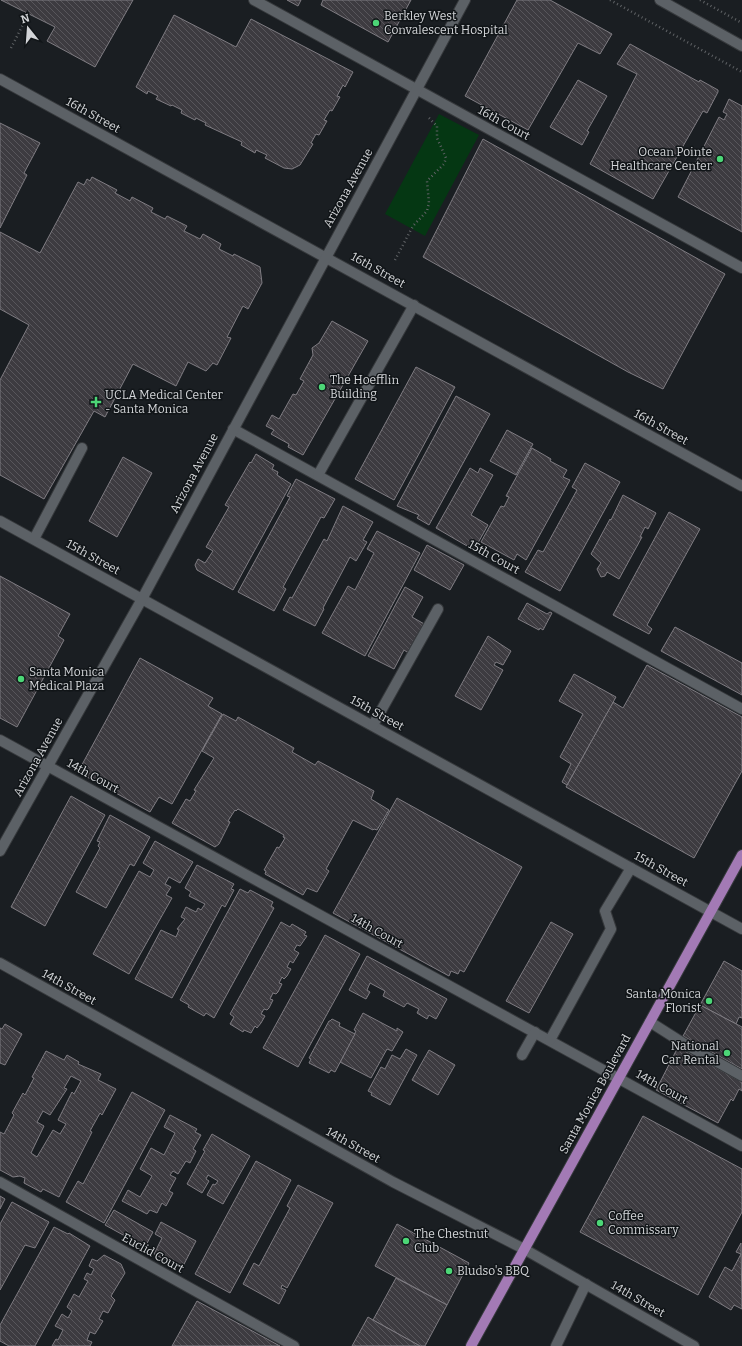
<svg xmlns="http://www.w3.org/2000/svg" width="742" height="1346" font-family="Bitter,serif">
  <style>
    .green { fill: #053713 }
    .building { fill: url(#building-back-hatch); stroke: #7f7c82; fill-rule: evenodd }
    .lines { fill: none; stroke-linecap: round; stroke-linejoin: round }
    .minor-casing { stroke: #36393c; stroke-width: 12 }
    .major-casing { stroke: #36393c; stroke-width: 12 }
    .path { stroke: #606366; stroke-width: 2.5; stroke-dasharray: 1 3; stroke-linecap: butt }
    .minor { stroke: #5c6166; stroke-width: 10 }
    .major { stroke: #a37ab5; stroke-width: 10 }
    .poi-dot { fill: #4cd676; stroke: #111518; stroke-width: 1.5 }
    .labels { text-anchor: middle; dominant-baseline: central; stroke-width: 3; stroke-linejoin: round; paint-order: stroke }
    .poi-label { font-size: 12px; fill: #d3d5d8; stroke: #111518; text-anchor: start }
    .street-label { font-size: 12px; fill: #d3d5d8; stroke: #111518 }
  </style>
  <defs>
    <pattern id="building-back-hatch" width="6" height="6" patternUnits="userSpaceOnUse"><rect width="6" height="6" fill="#3d3b40"/><path d="M-1 5l2 2M0 0l6 6M5-1l2 2" fill="none" stroke="#58565b"/></pattern>
  </defs>
  <rect width="100%" height="100%" fill="#1a1e22"/>
  <polygon class="green" points="439,114 479,135 425,236 385,214"/>
  <g class="building">
    <polygon points="1,0 133,0 95,67 47,41 55,27"/>
    <polygon points="287,0 301,0 298,6"/>
    <polygon points="323,0 411,0 388,42 321,5"/>
    <polygon points="517,0 550,0 612,34 600,54 578,43 528,130 465,96"/>
    <polygon points="174,15 236,47 251,19 353,72 345,87 343,85 337,96 340,97 332,111 330,110 324,120 327,121 319,135 316,134 311,143 313,144 300,165 292,169 284,168 265,158 267,155 256,150 255,153 241,145 242,142 205,125 206,123 196,118 195,120 181,113 182,110 172,105 171,106 156,99 158,96 148,91 147,94 136,87"/>
    <polygon points="630,44 699,82 700,80 718,90 718,92 707,113 703,111 653,199 590,164 637,74 617,64"/>
    <polygon points="578,80 607,96 587,131 589,132 582,145 550,127"/>
    <polygon points="729,99 742,106 742,232 678,197 719,117 724,120 727,114 723,112"/>
    <polygon points="0,123 40,143 24,173 27,175 0,228"/>
    <polygon points="483,139 725,274 663,389 628,372 423,257"/>
    <polygon points="92,177 117,190 115,193 130,201 132,197 153,208 151,212 165,219 167,216 187,226 184,231 200,239 203,234 221,244 219,249 233,256 234,254 260,267 262,283 248,309 243,306 227,337 231,338 217,365 213,363 206,371 188,362 176,386 133,364 105,417 94,411 44,499 0,475 0,380 29,325 0,309 0,232 40,253 78,182 84,185 87,179 90,181"/>
    <polygon points="332,321 368,341 303,455 288,447 289,444 271,434 274,430 266,426 272,415 279,419 293,394 296,395 304,381 300,379 313,355 312,348 319,343"/>
    <polygon points="416,367 455,387 394,500 355,479"/>
    <polygon points="456,396 490,414 429,525 417,518 419,515 397,506"/>
    <polygon points="507,430 533,444 516,475 490,461"/>
    <polygon points="532,448 551,459 550,461 567,470 563,477 570,480 526,560 517,554 514,560 481,542 501,506 504,507 509,497 506,496"/>
    <polygon points="256,454 274,465 272,469 278,472 277,475 291,484 233,590 197,570 195,565 198,559 205,563 213,551 206,547 229,507 225,505 250,462 251,463"/>
    <polygon points="123,457 152,473 117,537 89,521"/>
    <polygon points="585,463 620,482 560,591 525,572 538,550 543,552 577,490 572,487"/>
    <polygon points="470,468 478,473 480,468 493,475 471,515 488,525 474,550 436,528"/>
    <polygon points="296,479 335,499 324,518 321,517 283,587 286,589 274,611 238,592 290,497 287,496"/>
    <polygon points="623,495 656,513 648,529 645,527 640,537 642,537 619,579 607,572 605,576 601,577 597,569 601,563 591,554 610,519 611,520"/>
    <polygon points="343,506 373,522 363,540 367,542 356,561 350,557 323,608 324,609 315,626 283,610 290,597 292,598 324,539 327,541"/>
    <polygon points="669,512 700,529 647,625 652,629 649,634 613,615"/>
    <polygon points="377,531 420,553 365,656 322,633 348,586 355,590 374,553 367,549"/>
    <polygon points="427,545 464,565 450,590 414,570"/>
    <polygon points="0,576 70,614 58,636 64,640 17,727 0,718"/>
    <polygon points="405,587 423,597 412,617 426,625 412,650 407,652 404,650 394,669 368,656"/>
    <polygon points="527,603 547,614 550,612 552,613 543,630 540,628 539,630 518,619"/>
    <polygon points="675,627 742,663 742,695 661,651"/>
    <polygon points="488,636 511,651 503,665 496,662 494,665 503,670 481,710 455,696"/>
    <polygon points="140,658 213,698 208,706 222,714 172,804 159,797 150,812 78,772"/>
    <polygon points="647,665 742,717 742,771 694,858 566,787 613,702 623,708"/>
    <polygon points="574,674 616,697 567,785 562,782 571,764 560,757 583,714 559,701"/>
    <polygon points="223,714 236,721 238,717 294,748 292,752 315,765 318,761 374,791 371,799 389,810 377,830 374,829 373,830 353,820 326,869 329,871 317,892 307,888 303,895 265,874 266,871 264,870 277,847 279,848 285,838 283,837 284,835 238,809 236,811 235,810 228,821 230,822 219,844 215,847 172,823 186,799 190,801 196,791 194,790 214,758 202,751"/>
    <polygon points="71,796 105,815 45,926 11,907"/>
    <polygon points="397,798 522,867 464,972 460,970 458,974 451,971 449,976 333,913"/>
    <polygon points="110,815 150,837 134,866 130,864 106,908 76,892 100,848 98,846 100,842 97,841"/>
    <polygon points="155,841 193,862 180,883 169,877 165,884 171,887 166,895 172,898 129,974 93,954 139,871 150,877 154,870 143,863"/>
    <polygon points="197,865 234,884 231,889 234,890 225,907 222,905 172,998 135,979 161,930 176,937 179,930 177,929 185,919 181,917 186,907 196,912 198,908 201,910 205,904 189,896 191,892 185,888"/>
    <polygon points="240,889 248,893 250,890 273,902 271,906 274,908 214,1018 206,1013 204,1016 188,1007 189,1005 180,1000"/>
    <polygon points="281,922 290,927 292,924 306,932 304,935 307,936 300,946 297,945 294,950 299,953 293,963 290,961 287,967 291,969 287,976 284,979 282,977 279,983 282,984 278,992 276,994 273,993 270,999 273,1000 269,1008 267,1010 264,1009 261,1014 265,1016 261,1023 257,1028 255,1026 251,1033 244,1030 243,1032 230,1024 234,1017 230,1014"/>
    <polygon points="551,922 573,934 529,1013 506,1001"/>
    <polygon points="325,935 360,954 298,1067 263,1048"/>
    <polygon points="367,956 447,999 436,1019 429,1015 427,1019 417,1013 419,1009 407,1003 404,1007 383,996 385,991 370,983 367,990 370,992 366,999 349,990"/>
    <polygon points="724,961 742,971 742,1018 739,1017 736,1024 700,1005"/>
    <polygon points="700,1005 742,1027 742,1069 683,1036"/>
    <polygon points="363,1013 397,1031 397,1028 403,1032 392,1051 387,1049 371,1078 340,1062 356,1031 354,1030"/>
    <polygon points="332,1019 340,1023 339,1026 355,1034 335,1072 331,1070 329,1073 309,1063 311,1059 309,1058 329,1021 330,1021"/>
    <polygon points="5,1024 22,1034 5,1065 0,1063 0,1028 2,1029"/>
    <polygon points="678,1047 742,1082 742,1091 739,1089 733,1101 731,1099 718,1123 656,1090"/>
    <polygon points="406,1049 417,1055 390,1105 371,1095 372,1093 368,1091 381,1067 385,1069 392,1055 400,1059"/>
    <polygon points="429,1050 455,1065 438,1095 412,1080"/>
    <path d="M46 1051 64 1060 67 1055 79 1062 78 1064 101 1074 98 1080 116 1089 102 1115 100 1113 90 1131 92 1132 59 1197 43 1189 41 1192 24 1183 25 1178 20 1176 13 1177 0 1170V1132L4 1134 14 1115 12 1113 23 1093 25 1095 34 1078 32 1077ZM71 1076 81 1081 74 1094 72 1092 58 1120 66 1124 60 1134 53 1130 37 1157 31 1153 44 1126 37 1122 43 1111 50 1115 67 1089 64 1088Z"/>
    <polygon points="132,1092 165,1110 104,1223 66,1202 78,1181 83,1184"/>
    <polygon points="170,1115 197,1129 195,1132 201,1135 193,1149 196,1151 190,1163 186,1161 178,1174 173,1171 170,1175 176,1178 169,1191 173,1193 166,1206 162,1203 157,1213 150,1210 147,1214 122,1201 128,1190 140,1197 152,1176 140,1169 151,1148 164,1155 175,1133 164,1127"/>
    <polygon points="643,1116 742,1169 742,1212 698,1295 580,1232"/>
    <polygon points="212,1134 250,1156 223,1204 207,1195 213,1184 215,1185 218,1181 208,1175 206,1179 209,1181 202,1193 187,1184 205,1151 203,1150"/>
    <polygon points="256,1161 291,1180 230,1293 195,1274"/>
    <polygon points="298,1185 333,1203 287,1288 282,1285 281,1288 286,1290 279,1304 243,1284 254,1263 259,1266 290,1208 287,1206"/>
    <polygon points="0,1196 5,1199 0,1209"/>
    <polygon points="12,1202 49,1222 35,1248 25,1245 0,1290 0,1224"/>
    <polygon points="114,1210 153,1232 145,1247 105,1225"/>
    <polygon points="161,1222 196,1241 182,1268 154,1254 162,1238 155,1234"/>
    <polygon points="397,1224 469,1263 447,1305 375,1266"/>
    <polygon points="54,1227 68,1234 69,1233 90,1246 35,1346 9,1346 0,1341 0,1325"/>
    <polygon points="741,1243 742,1309 734,1305 731,1310 709,1297 725,1267 732,1271 741,1254 736,1252"/>
    <polygon points="104,1255 121,1264 125,1273 111,1296 115,1300 108,1313 103,1311 99,1319 103,1321 95,1334 90,1332 87,1340 92,1342 90,1346 52,1346 56,1339 58,1340 63,1330 55,1326 62,1314 68,1318 72,1311 67,1307 74,1294 79,1297 88,1281 84,1279 87,1273 91,1275 94,1269 89,1266 92,1259 97,1261"/>
    <polygon points="396,1278 447,1305 425,1346 420,1346 373,1320"/>
    <polygon points="197,1301 280,1346 172,1346"/>
    <polygon points="368,1317 373,1320 420,1346 352,1346"/>
  </g>
  <g class="lines">
    <defs>
      <g id="minor">
        <polyline points="254,0 742,268"/>
        <polyline points="660,0 742,46"/>
        <polyline points="0,79 742,486"/>
        <polyline points="233,429 742,709"/>
        <polyline points="318,475 414,305"/>
        <polyline points="0,521 742,929"/>
        <polyline points="34,539 82,448"/>
        <polyline points="373,725 438,609"/>
        <polyline points="0,740 742,1146"/>
        <polyline points="0,851 142,599 465,0"/>
        <polyline points="0,963 393,1182 524,1249 694,1346"/>
        <polyline points="650,1022 683,1043 742,1076"/>
        <polyline points="550,1040 611,929 605,911 631,868"/>
        <polyline points="522,1055 535,1032"/>
        <polyline points="0,1182 294,1346"/>
        <polyline points="556,1346 586,1284"/>
      </g>
      <polyline id="major" points="471,1346 742,855"/>
    </defs>
    <use href="#minor" class="minor-casing"/>
    <use href="#major" class="major-casing"/>
    <g class="path">
      <polyline points="610,0 742,72"/>
      <polyline points="700,0 742,23"/>
      <polyline points="11,48 29,13"/>
      <polyline points="395,260 413,226 427,211 429,203 427,181 444,164 446,158 437,138 437,126 429,118"/>
    </g>
    <use href="#minor" class="minor"/>
    <use href="#major" class="major"/>
  </g>
  <g class="poi-dot">
    <circle cx="376" cy="23" r="4"/>
    <circle cx="720" cy="159" r="4"/>
    <circle cx="322" cy="387" r="4"/>
    <path d="M94 396h4v4h4v4h-4v4h-4v-4h-4v-4h4z"/>
    <circle cx="21" cy="679" r="4"/>
    <circle cx="709" cy="1001" r="4"/>
    <circle cx="727" cy="1053" r="4"/>
    <circle cx="600" cy="1223" r="4"/>
    <circle cx="406" cy="1241" r="4"/>
    <circle cx="449" cy="1271" r="4"/>
  </g>
  <g class="labels">
    <g class="poi-label">
      <text x="384" y="16">Berkley West<tspan x="384" dy="14">Convalescent Hospital</tspan></text>
      <text x="712" y="152" text-anchor="end">Ocean Pointe<tspan x="712" dy="14">Healthcare Center</tspan></text>
      <text x="330" y="380">The Hoefflin<tspan x="330" dy="14">Building</tspan></text>
      <text x="105" y="395">UCLA Medical Center<tspan x="105" dy="14">- Santa Monica</tspan></text>
      <text x="29" y="672">Santa Monica<tspan x="29" dy="14">Medical Plaza</tspan></text>
      <text x="701" y="994" text-anchor="end">Santa Monica<tspan x="701" dy="14">Florist</tspan></text>
      <text x="719" y="1046" text-anchor="end">National<tspan x="719" dy="14">Car Rental</tspan></text>
      <text x="608" y="1216">Coffee<tspan x="608" dy="14">Commissary</tspan></text>
      <text x="414" y="1234">The Chestnut<tspan x="414" dy="14">Club</tspan></text>
      <text x="457" y="1271">Bludso's BBQ</text>
    </g>
    <g class="street-label">
      <text transform="translate(93 115) rotate(29)">16th Street</text>
      <text transform="translate(504 123) rotate(29)">16th Court</text>
      <text transform="translate(348 188) rotate(-61)">Arizona Avenue</text>
      <text transform="translate(378 270) rotate(29)">16th Street</text>
      <text transform="translate(661 427) rotate(29)">16th Street</text>
      <text transform="translate(194 473) rotate(-62)">Arizona Avenue</text>
      <text transform="translate(93 557) rotate(29)">15th Street</text>
      <text transform="translate(494 557) rotate(29)">15th Court</text>
      <text transform="translate(377 713) rotate(29)">15th Street</text>
      <text transform="translate(38 757) rotate(-61)">Arizona Avenue</text>
      <text transform="translate(93 776) rotate(29)">14th Court</text>
      <text transform="translate(661 869) rotate(29)">15th Street</text>
      <text transform="translate(377 931) rotate(29)">14th Court</text>
      <text transform="translate(69 987) rotate(29)">14th Street</text>
      <text transform="translate(662 1087) rotate(29)">14th Court</text>
      <text transform="translate(595 1094) rotate(-61)">Santa Monica Boulevard</text>
      <text transform="translate(353 1145) rotate(29)">14th Street</text>
      <text transform="translate(153 1253) rotate(29)">Euclid Court</text>
      <text transform="translate(638 1299) rotate(30)">14th Street</text>
    </g>
  </g>
  <g transform="translate(28 28) rotate(343)" stroke="#111518" stroke-width="3" paint-order="stroke">
  <path d="M0-3L7 15L0 10L-7 15Z" fill="#d3d5d8"/>
  <text y="-6" font-size="11" font-weight="bold" text-anchor="middle" fill="#d3d5d8">N</text>
  </g>
</svg>
